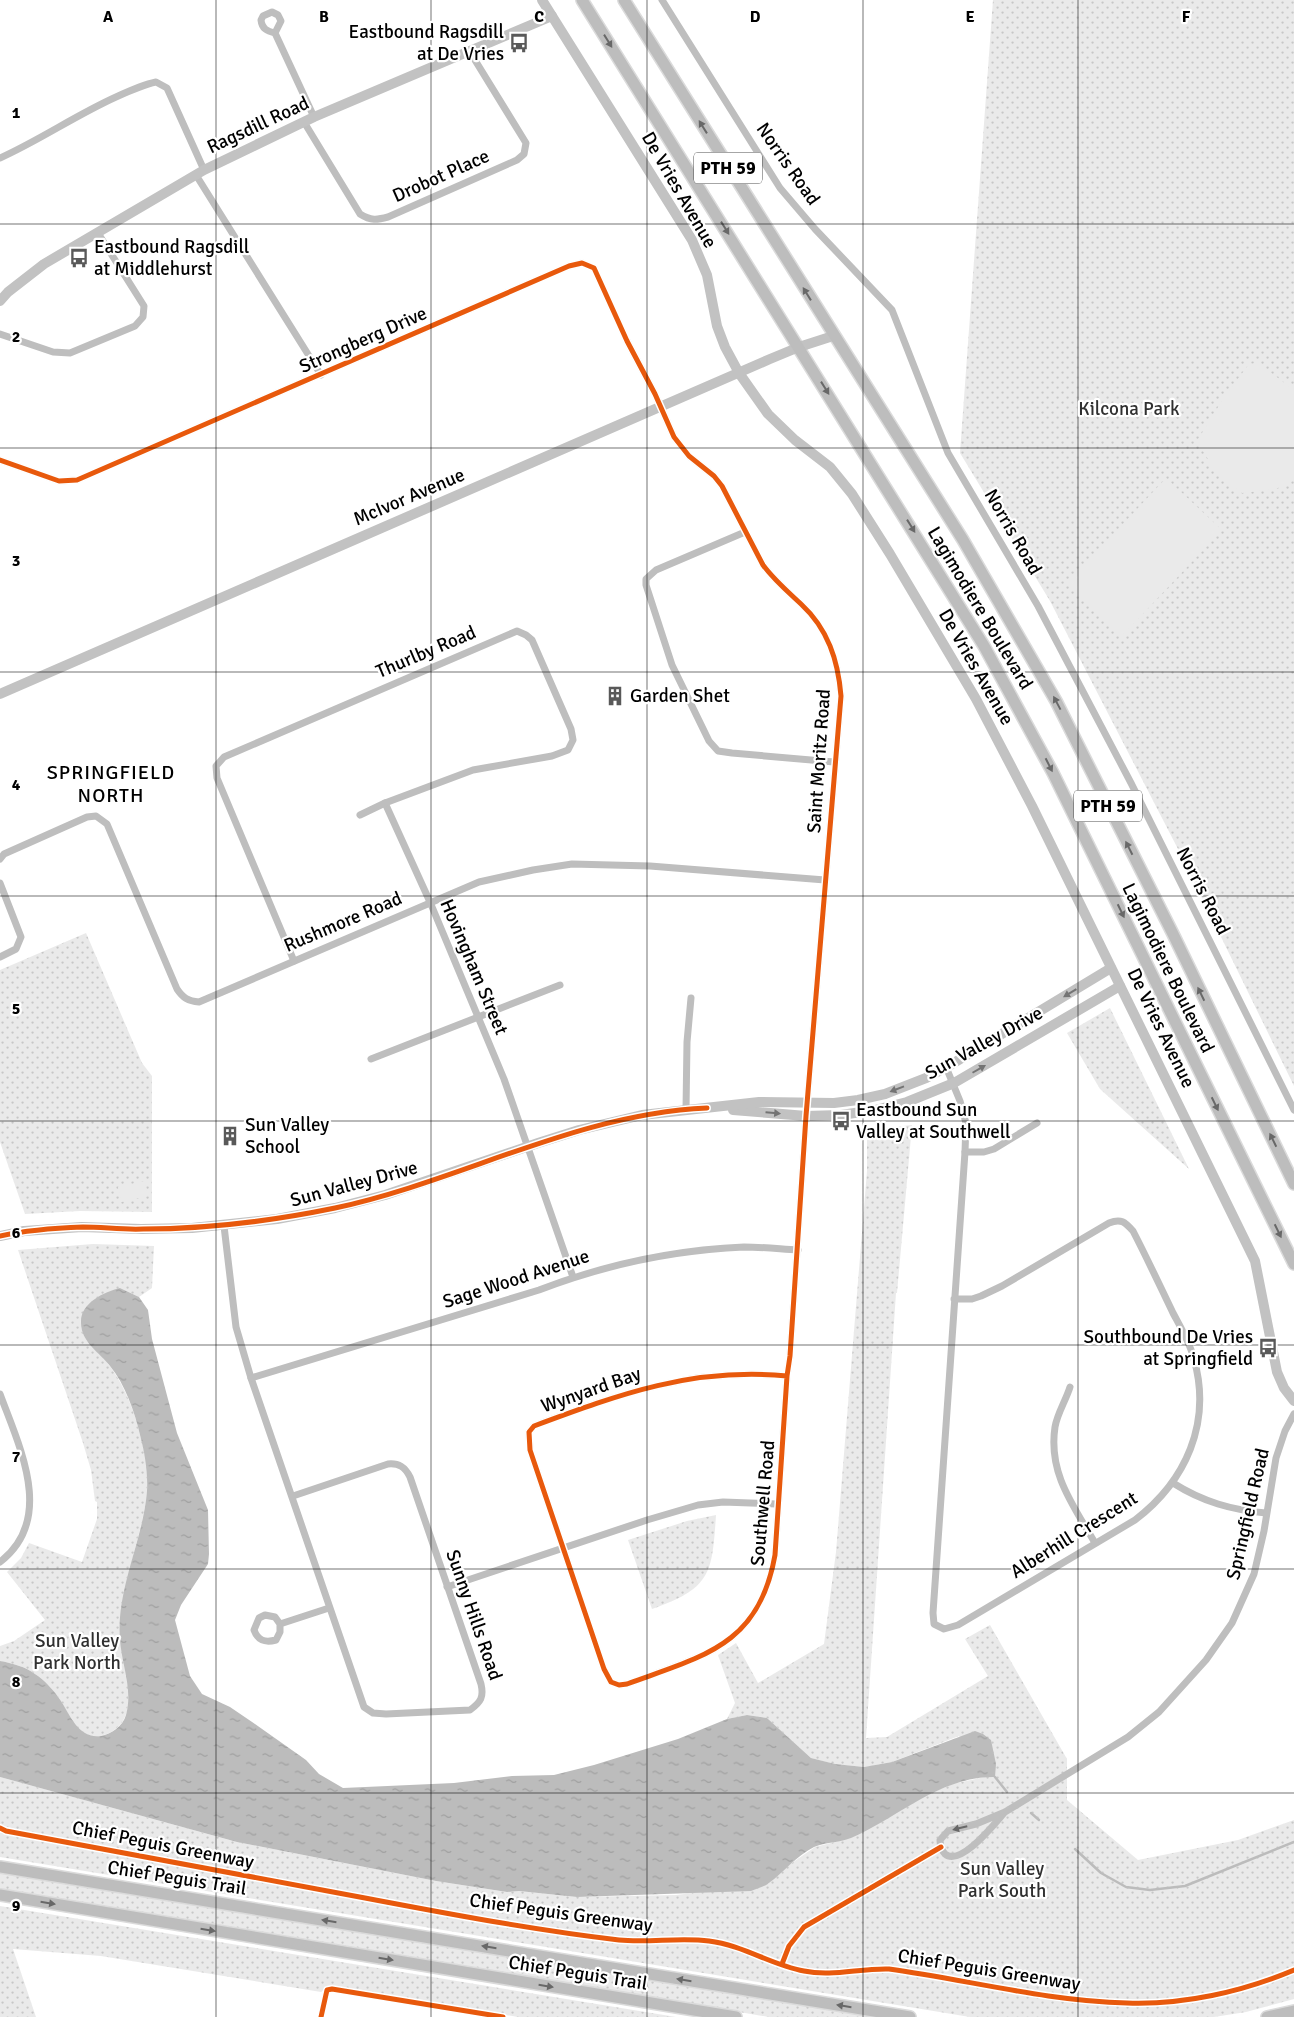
<svg xmlns="http://www.w3.org/2000/svg" width="1294" height="2017" viewBox="0 0 1294 2017" font-family="Signika,sans-serif">
  <style>
    .grass { fill: url(#grass-dots) }
    .pitch { fill: #eaeaea }
    .water { fill: url(#water-ripples) }
    .lines { fill: none; stroke-linecap: round; stroke-linejoin: round }
    .stream { stroke: #bcbcbc; stroke-width: 2.5 }
    .primary-casing { stroke: #dbdbdb; stroke-width: 14 }
    .street { stroke: #bebebe; stroke-width: 7 }
    .secondary { stroke: #c2c2c2; stroke-width: 10 }
    .primary { stroke: #bdbdbd; stroke-width: 11 }
    .cycleway-casing { stroke: #fff; stroke-width: 8 }
    .cycleway { stroke: #e8590c; stroke-width: 5 }
    .oneway { fill: #686868 }
    .oneway2 { fill: #747474 }
    .grid { fill: none; stroke: #000; stroke-width: 1; stroke-opacity: 0.55 }
    .labels { text-anchor: middle; dominant-baseline: central; stroke-width: 4.5; stroke-linejoin: round; paint-order: stroke }
    .shield { fill: #fff; stroke: #4c4c4c; stroke-width: 1 }
    .shield-label { font-size: 18px; font-weight: bold; fill: #000 }
    .poi-label { font-size: 19px; fill: #000; stroke: #fff; text-anchor: start }
    .street-label { font-size: 19px; fill: #000; stroke: #fff }
    .park-label { font-size: 19px; fill: #303030; stroke: #fff }
    .neighbourhood-label { font-size: 20px; letter-spacing: 1px; fill: #000; stroke: #fff }
    .grid-label { font-size: 16px; text-anchor: middle; font-weight: bold; fill: #000; stroke: #fff; stroke-width: 4.5; stroke-linejoin: round; paint-order: stroke }
  </style>
  <defs>
    <pattern id="grass-dots" width="8" height="8" patternUnits="userSpaceOnUse" patternTransform="scale(1.25)"><rect width="8" height="8" fill="#eaeaea"/><path d="M2 2h.1M6 6h.1" fill="none" stroke="#c7c7c7" stroke-width="1.8" stroke-linecap="round"/></pattern>
    <pattern id="water-ripples" width="26" height="14" patternUnits="userSpaceOnUse" patternTransform="scale(1.25)"><rect width="26" height="14" fill="#bcbcbc"/><path d="M2 4q2-2 4 0t4 0M15 11q2-2 4 0t4 0" fill="none" stroke="#a0a0a0"/></pattern>
  </defs>
  <rect width="100%" height="100%" fill="#fff"/>
  <!-- grass -->
  <g class="grass">
    <path d="M993,0H1294V1086L1178,849L1050,601L960,453Z"/>
    <path d="M86,933L142,1063L152,1076V1212L80,1211L25,1214L0,1142V970Z"/>
    <path d="M1110,1008L1189,1169L1100,1089L1067,1033Z"/>
    <path d="M912,1125L897,1293H896L866,1738L887,1737L988,1676L965,1639L990,1625L1067,1759V1800L1138,1860L1238,1840L1294,1820V1967C1242,1989 1188,2000 1132,2001C1099,2001 1066,1995 1034,1990C986,1982 937,1973 888,1966C859,1965 831,1974 801,1968C770,1962 743,1942 710,1938C696,1937 681,1939 667,1939C648,1940 629,1939 610,1936C417,1909 225,1869 33,1834L0,1825V1777L237,1842L436,1881L507,1892L519,1891L577,1897L676,1895L768,1884L786,1867L815,1847L850,1838L927,1795L952,1784L985,1777H994L959,1736L892,1762L864,1767L834,1764L811,1758L767,1718L747,1715L727,1719L735,1703L718,1655L736,1643L758,1683L824,1644L836,1552L867,1171V1130Z"/>
    <path d="M93,1244L154,1246L152,1288L139,1297L120,1288L81,1319C79,1342 101,1352 112,1369C125,1388 135,1412 140,1435C143,1446 146,1457 147,1468C151,1505 134,1544 128,1580C125,1592 121,1605 121,1617C121,1643 136,1697 124,1719C119,1729 105,1738 93,1736C76,1735 69,1714 61,1701C55,1692 45,1680 35,1674C26,1667 12,1663 0,1661V1646L14,1641L45,1620L7,1572L21,1558L29,1543L82,1562L97,1519V1502L95,1501L91,1470L83,1443L18,1250Z"/>
    <path d="M716,1515C712,1574 711,1588 652,1609L628,1540L687,1521Z"/>
    <path d="M0,1830L44,1841C229,1874 412,1912 598,1940C616,1942 636,1944 655,1944C676,1944 697,1941 719,1945C746,1949 770,1966 797,1972C827,1979 856,1969 886,1971C953,1978 1020,1997 1088,2003C1158,2010 1229,2000 1294,1974V1999L1246,2012L1214,2017H970L0,1857Z"/>
    <path d="M0,1872L879,2017H769L745,2013L0,1890Z"/>
    <path d="M0,1906L676,2017H518L333,1986H329L321,1992L101,1956L13,1949L36,2017H0Z"/>
  </g>
  <!-- pitch -->
  <g class="pitch">
    <path d="M1258,363L1294,390V480L1276,489L1242,493L1217,474L1197,441L1223,399L1249,364Z"/>
    <path d="M1166,478L1222,530L1122,636L1067,584Z"/>
    <path d="M145,1181L148,1196L121,1202L118,1187Z"/>
  </g>
  <!-- water -->
  <path class="water" d="M120,1288L139,1297L148,1310L152,1339L177,1433L208,1510L209,1554L208,1564L181,1605L175,1620L190,1676L202,1694L230,1707L255,1724L306,1760L319,1774L343,1788L454,1783L512,1776L554,1775L594,1765L678,1739L727,1719L747,1715L767,1718L811,1758L835,1764L864,1767L892,1762L975,1731L983,1734L991,1740L996,1764L995,1777C940,1776 898,1818 851,1838C839,1843 825,1842 814,1847C796,1856 784,1872 769,1883C764,1887 757,1888 751,1891L577,1897L519,1891L507,1892L436,1881L237,1842L0,1777V1661C12,1663 26,1667 35,1674C45,1680 55,1692 61,1701C71,1717 79,1739 101,1736C111,1734 123,1726 126,1715C133,1689 122,1666 120,1640C116,1589 143,1541 147,1491C148,1472 145,1454 140,1435C135,1413 125,1384 110,1366C100,1353 81,1342 81,1323C80,1303 104,1292 120,1288Z"/>
  <g class="lines">
    <!-- stream -->
    <g class="stream">
      <path d="M995,1777L1007,1792"/>
      <path d="M1031,1813L1039,1820"/>
      <path d="M1075,1849L1101,1873L1126,1887L1150,1890L1185,1886L1294,1842"/>
    </g>
    <defs>
      <g id="primary">
        <path d="M582,0L984,646L1053,773L1294,1264"/>
        <path d="M624,0L963,540L1056,701L1173,934L1294,1184"/>
        <path d="M0,1867L910,2017"/>
        <path d="M0,1895L736,2017"/>
        <path d="M1267,2017L1294,2011"/>
      </g>
    </defs>
    <!-- primary casing -->
    <use href="#primary" class="primary-casing"/>
    <!-- street -->
    <g class="street">
      <path d="M662,0L780,188L815,229L892,310L948,453L1038,606L1131,783L1294,1110"/>
      <path d="M275,33L281,21L278,15L272,12L263,16L261,20C262,29 267,31 275,33L314,117"/>
      <path d="M304,122L360,214C371,221 377,220 388,217L517,160L524,154L526,143L470,52"/>
      <path d="M0,158C40,140 76,115 116,97C129,91 142,85 156,82L167,88L204,170"/>
      <path d="M196,175L321,375"/>
      <path d="M0,334L53,352L70,353L135,326L143,317L144,306L98,233"/>
      <path d="M0,460L59,481L77,480L569,266L582,263L594,268L627,341L655,394L674,437L689,456L714,476L722,486L763,565C774,580 787,591 801,604C828,629 838,660 841,696L806,1116L790,1356L787,1376L775,1555C759,1646 703,1656 627,1684L619,1685L611,1682L604,1669L530,1450L529,1432L534,1426C620,1394 693,1367 787,1376"/>
      <path d="M745,532L656,570L646,579V585L672,665L709,741L718,751L732,753L834,762"/>
      <path d="M385,803L430,902L504,1079L573,1277"/>
      <path d="M0,859L4,854L87,817L96,816L107,824L177,989C183,998 188,1001 199,1002L479,882L533,870L572,864L650,866L825,880"/>
      <path d="M0,883L21,937L16,949L0,957"/>
      <path d="M294,961L217,778L216,766L224,757L517,631L526,635L532,640L571,729L573,740L568,750L552,756L473,770L385,803L360,815"/>
      <path d="M371,1059L560,985"/>
      <path d="M946,1067L960,1101L966,1123L965,1152L933,1613L934,1624L944,1629L958,1625L1135,1520C1186,1481 1212,1423 1194,1359C1190,1343 1181,1328 1173,1313C1160,1286 1147,1258 1133,1231C1125,1222 1121,1218 1109,1223L1002,1286L981,1296L972,1299H954"/>
      <path d="M686,1109L687,1042L691,998"/>
      <path d="M965,1152H984L994,1149L1037,1123"/>
      <path d="M224,1226L236,1327L251,1378L364,1707L373,1713L386,1714L470,1710C481,1702 484,1697 481,1684L410,1477C405,1467 399,1463 388,1464L293,1496"/>
      <path d="M251,1378L539,1290C607,1264 672,1250 744,1247C762,1247 780,1249 798,1250"/>
      <path d="M1070,1387C1066,1400 1057,1414 1055,1427C1048,1473 1073,1505 1095,1543"/>
      <path d="M0,1394C19,1446 56,1519 0,1562"/>
      <path d="M1173,1483C1203,1502 1232,1510 1266,1513"/>
      <path d="M447,1587L647,1520L698,1505L723,1502L777,1504"/>
      <path d="M280,1624L275,1617L265,1615L259,1618L254,1630C258,1641 265,1643 276,1640L280,1632V1624L329,1608"/>
      <path d="M1005,1812C995,1823 961,1867 945,1854C941,1850 940,1845 940,1840L948,1831L976,1824L1005,1812L1128,1737L1159,1712L1206,1660L1232,1623L1254,1574L1264,1531L1276,1458L1285,1431L1294,1414"/>
    </g>
    <!-- secondary -->
    <g class="secondary">
      <path d="M542,0L692,240L707,275L717,326L725,347L739,373L768,414L795,440L830,467L852,494L890,554L976,699L1032,806L1255,1261L1277,1372L1284,1388L1294,1401"/>
      <path d="M0,301L8,292L44,264L204,170L314,117L552,16"/>
      <path d="M0,694L770,359L799,347L833,336"/>
      <path d="M733,1110L806,1116L841,1115L875,1110L907,1102L954,1083L1120,986"/>
      <path d="M0,1236L24,1231L82,1227L141,1229L192,1228L277,1219L335,1208L385,1195L538,1143L579,1130L642,1115L759,1102L834,1103L858,1100L885,1094L926,1078L952,1064L1111,968"/>
    </g>
    <!-- primary -->
    <use href="#primary" class="primary"/>
    <defs>
      <g id="cycleway">
        <path d="M0,460L59,481L77,480L569,266L582,263L594,268L627,341L655,394L674,437L689,456L714,476L722,486L763,565C774,580 787,591 801,604C828,629 838,660 841,696L806,1116L790,1356L787,1376L775,1555C759,1646 703,1656 627,1684L619,1685L611,1682L604,1669L530,1450L529,1432L534,1426C620,1394 693,1367 787,1376"/>
        <path d="M0,1236C27,1230 55,1228 83,1227C103,1227 123,1230 143,1229C208,1229 272,1221 335,1208C461,1181 575,1114 707,1108"/>
        <path d="M0,1828L6,1831C125,1854 245,1876 365,1898C449,1914 534,1930 619,1940C649,1943 680,1937 709,1941C743,1945 771,1965 804,1971C832,1977 860,1968 889,1969C968,1980 1047,2001 1127,2003C1183,2005 1242,1992 1294,1970"/>
        <path d="M782,1964L789,1946L804,1927L941,1847"/>
        <path d="M321,2017L327,1990L332,1989L503,2017"/>
      </g>
    </defs>
    <!-- cycleway casing -->
    <use href="#cycleway" class="cycleway-casing"/>
    <!-- cycleway -->
    <use href="#cycleway" class="cycleway"/>
  </g>
  <!-- one-way arrows -->
  <defs><path id="oneway-solid" d="M-6-.8H1V-3.2L6.5 0L1 3.2V.8H-6Z" transform="scale(1.25)"/></defs>
  <g class="oneway">
    <use href="#oneway-solid" transform="translate(608 41) rotate(58)"/>
    <use href="#oneway-solid" transform="translate(703 127) rotate(-122)"/>
    <use href="#oneway-solid" transform="translate(725 228) rotate(58)"/>
    <use href="#oneway-solid" transform="translate(807 294) rotate(-122)"/>
    <use href="#oneway-solid" transform="translate(825 388) rotate(58)"/>
    <use href="#oneway-solid" transform="translate(911 526) rotate(58)"/>
    <use href="#oneway-solid" transform="translate(1057 703) rotate(-118)"/>
    <use href="#oneway-solid" transform="translate(1049 765) rotate(63)"/>
    <use href="#oneway-solid" transform="translate(1129 848) rotate(-117)"/>
    <use href="#oneway-solid" transform="translate(1121 911) rotate(64)"/>
    <use href="#oneway-solid" transform="translate(1201 994) rotate(-116)"/>
    <use href="#oneway-solid" transform="translate(1215 1104) rotate(64)"/>
    <use href="#oneway-solid" transform="translate(1273 1140) rotate(-116)"/>
    <use href="#oneway-solid" transform="translate(1278 1231) rotate(64)"/>
    <use href="#oneway-solid" transform="translate(960 1828) rotate(166)"/>
    <use href="#oneway-solid" transform="translate(48 1903) rotate(9)"/>
    <use href="#oneway-solid" transform="translate(329 1921) rotate(-171)"/>
    <use href="#oneway-solid" transform="translate(208 1930) rotate(9)"/>
    <use href="#oneway-solid" transform="translate(489 1947) rotate(-171)"/>
    <use href="#oneway-solid" transform="translate(386 1959) rotate(9)"/>
    <use href="#oneway-solid" transform="translate(684 1980) rotate(-171)"/>
    <use href="#oneway-solid" transform="translate(546 1986) rotate(9)"/>
    <use href="#oneway-solid" transform="translate(844 2006) rotate(-171)"/>
  </g>
  <g class="oneway2">
    <use href="#oneway-solid" transform="translate(1070 993) rotate(149)"/>
    <use href="#oneway-solid" transform="translate(979 1069) rotate(-30)"/>
    <use href="#oneway-solid" transform="translate(897 1089) rotate(159)"/>
    <use href="#oneway-solid" transform="translate(773 1113) rotate(5)"/>
  </g>
  <!-- grid -->
  <path class="grid" d="M216,0V2017M431,0V2017M647,0V2017M863,0V2017M1078,0V2017M0,224H1294M0,448H1294M0,672H1294M0,896H1294M0,1121H1294M0,1345H1294M0,1569H1294M0,1793H1294"/>
  <!-- icons -->
  <defs>
    <symbol id="bus-bare" viewBox="-9 -9 18 18"><path d="M-5-6H5V4H4V6H2V4H-2V6H-4V4H-5ZM-3.5-4V0h7V-4ZM-3.5 1.2v1.5H-2V1.2ZM2 1.2v1.5H3.5V1.2Z" fill="#595959" stroke="#fff" stroke-width="2.5" paint-order="stroke"/></symbol>
    <symbol id="building-bare" viewBox="-9 -9 18 18"><path d="M-4-6H4V6H1V3H-1V6H-4ZM-2.5-4.3h1.7v1.8h-1.7ZM.8-4.3h1.7v1.8H.8ZM-2.5-1h1.7V.8h-1.7ZM.8-1h1.7V.8H.8Z" fill="#595959" stroke="#fff" stroke-width="2.5" paint-order="stroke"/></symbol>
  </defs>
  <g fill-rule="evenodd">
    <use href="#bus-bare" x="505" y="29" width="28" height="28"/>
    <use href="#bus-bare" x="65" y="244" width="28" height="28"/>
    <use href="#building-bare" x="601" y="682" width="28" height="28"/>
    <use href="#bus-bare" x="827" y="1107" width="28" height="28"/>
    <use href="#building-bare" x="216" y="1122" width="28" height="28"/>
    <use href="#bus-bare" x="1254" y="1334" width="28" height="28"/>
  </g>
  <g class="labels">
    <!-- shield labels -->
    <g class="shield">
      <rect x="694" y="152.5" width="68" height="31" rx="4"/>
      <rect x="1074" y="790.5" width="68" height="31" rx="4"/>
    </g>
    <g class="shield-label">
      <text x="728" y="168">PTH 59</text>
      <text x="1108" y="806">PTH 59</text>
    </g>
    <!-- poi labels -->
    <g class="poi-label">
      <text x="504" y="32" text-anchor="end">Eastbound Ragsdill<tspan x="504" dy="22">at De Vries</tspan></text>
      <text x="94" y="247">Eastbound Ragsdill<tspan x="94" dy="22">at Middlehurst</tspan></text>
      <text x="630" y="696">Garden Shet</text>
      <text x="856" y="1110">Eastbound Sun<tspan x="856" dy="22">Valley at Southwell</tspan></text>
      <text x="245" y="1125">Sun Valley<tspan x="245" dy="22">School</tspan></text>
      <text x="1253" y="1337" text-anchor="end">Southbound De Vries<tspan x="1253" dy="22">at Springfield</tspan></text>
    </g>
    <!-- street labels -->
    <g class="street-label">
      <text transform="translate(258 125) rotate(-25)">Ragsdill Road</text>
      <text transform="translate(788 164) rotate(55)">Norris Road</text>
      <text transform="translate(441 176) rotate(-24)">Drobot Place</text>
      <text transform="translate(679 190) rotate(60)">De Vries Avenue</text>
      <text transform="translate(363 340) rotate(-24)">Strongberg Drive</text>
      <text transform="translate(409 497) rotate(-23)">McIvor Avenue</text>
      <text transform="translate(1013 532) rotate(60)">Norris Road</text>
      <text transform="translate(980 608) rotate(59)">Lagimodiere Boulevard</text>
      <text transform="translate(426 652) rotate(-23)">Thurlby Road</text>
      <text transform="translate(976 667) rotate(60)">De Vries Avenue</text>
      <text transform="translate(819 761) rotate(-86)">Saint Moritz Road</text>
      <text transform="translate(1203 891) rotate(63)">Norris Road</text>
      <text transform="translate(343 922) rotate(-23)">Rushmore Road</text>
      <text transform="translate(474 967) rotate(67)">Hovingham Street</text>
      <text transform="translate(1168 968) rotate(64)">Lagimodiere Boulevard</text>
      <text transform="translate(1161 1028) rotate(64)">De Vries Avenue</text>
      <text transform="translate(984 1043) rotate(-29)">Sun Valley Drive</text>
      <text transform="translate(354 1184) rotate(-15)">Sun Valley Drive</text>
      <text transform="translate(516 1279) rotate(-18)">Sage Wood Avenue</text>
      <text transform="translate(591 1390) rotate(-19)">Wynyard Bay</text>
      <text transform="translate(763 1503) rotate(-85)">Southwell Road</text>
      <text transform="translate(1248 1514) rotate(-77)">Springfield Road</text>
      <text transform="translate(1074 1535) rotate(-32)">Alberhill Crescent</text>
      <text transform="translate(474 1615) rotate(71)">Sunny Hills Road</text>
      <text transform="translate(163 1845) rotate(11)">Chief Peguis Greenway</text>
      <text transform="translate(177 1878) rotate(9)">Chief Peguis Trail</text>
      <text transform="translate(561 1913) rotate(8)">Chief Peguis Greenway</text>
      <text transform="translate(989 1970) rotate(9)">Chief Peguis Greenway</text>
      <text transform="translate(578 1973) rotate(9)">Chief Peguis Trail</text>
    </g>
    <!-- park labels -->
    <g class="park-label">
      <text x="1129" y="409">Kilcona Park</text>
      <text x="77" y="1641">Sun Valley<tspan x="77" dy="22">Park North</tspan></text>
      <text x="1002" y="1869">Sun Valley<tspan x="1002" dy="22">Park South</tspan></text>
    </g>
    <!-- neighbourhood labels -->
    <g class="neighbourhood-label">
      <text x="111" y="772">SPRINGFIELD<tspan x="111" dy="23">NORTH</tspan></text>
    </g>
  </g>
  <g class="grid-label">
    <text x="108" y="22">A</text>
    <text x="324" y="22">B</text>
    <text x="539" y="22">C</text>
    <text x="755" y="22">D</text>
    <text x="970" y="22">E</text>
    <text x="1186" y="22">F</text>
    <text x="16" y="118">1</text>
    <text x="16" y="342">2</text>
    <text x="16" y="566">3</text>
    <text x="16" y="790">4</text>
    <text x="16" y="1014">5</text>
    <text x="16" y="1238">6</text>
    <text x="16" y="1462">7</text>
    <text x="16" y="1687">8</text>
    <text x="16" y="1911">9</text>
  </g>
</svg>
